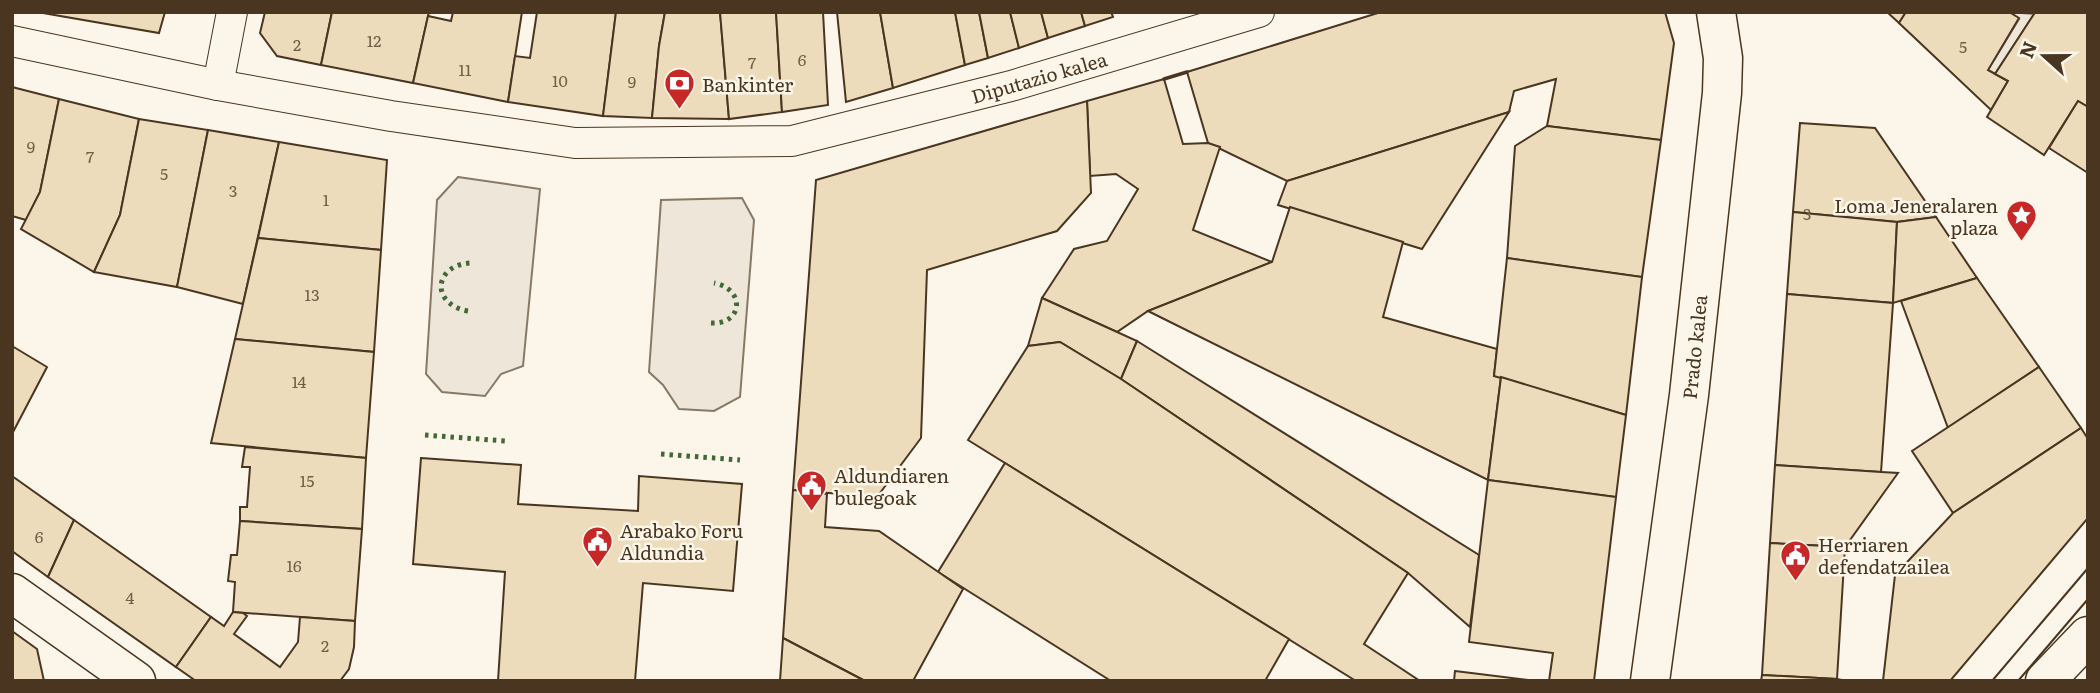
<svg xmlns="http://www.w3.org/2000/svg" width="2100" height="693" viewBox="0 0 2100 693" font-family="Literata,serif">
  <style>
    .green { fill: #ede6d9; stroke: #887966; stroke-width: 2 }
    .building { fill: #ecdcbc; stroke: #4a3520; stroke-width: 2 }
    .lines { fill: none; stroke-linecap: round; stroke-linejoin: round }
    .pedestrian-casing { stroke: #4a3520; stroke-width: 32 }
    .minor-casing { stroke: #4a3520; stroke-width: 41 }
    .pedestrian { stroke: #fbf6e9; stroke-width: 30 }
    .minor { stroke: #fbf6e9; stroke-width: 38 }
    .tram { stroke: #4a3520; stroke-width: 2 }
    .hedge { stroke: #436837; stroke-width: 5; stroke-dasharray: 3.5 5; stroke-linecap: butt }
    .wall { stroke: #4a3520; stroke-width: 3.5 }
    .labels { text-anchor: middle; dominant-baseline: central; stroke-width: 5; stroke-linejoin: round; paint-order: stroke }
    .number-label { font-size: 16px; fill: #725f47 }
    .street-label { font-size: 19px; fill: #4a3520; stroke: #fbf6e9 }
    .poi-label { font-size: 19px; fill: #4a3520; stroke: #fbf6e9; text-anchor: start }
  </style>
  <rect width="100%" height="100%" fill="#fbf6e9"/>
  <!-- green -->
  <g class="green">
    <path d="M2009,12L2034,14L1995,74L1988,70L2019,19Z"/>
    <path d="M458,177L540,189L523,366L501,374L485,396L442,392L426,374L437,200Z"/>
    <path d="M742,198L754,220L740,397L714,411L679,409L663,385L649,372L661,200Z"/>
  </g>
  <!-- building -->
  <g class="building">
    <path d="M37,12H165L159,33Z"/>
    <path d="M265,12H332L321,65L277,56L260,33Z"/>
    <path d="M332,12H429L413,83L321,65Z"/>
    <path d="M453,12H522L508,102L413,83L428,16L451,21Z"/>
    <path d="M537,12H616L603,116L508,102L515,56L530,58Z"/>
    <path d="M616,12H665L659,46L652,118L603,116Z"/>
    <path d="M665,12H720L729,119L652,118L659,46Z"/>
    <path d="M720,12H776L782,112L729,119Z"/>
    <path d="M776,12H823L828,105L782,112Z"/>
    <path d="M837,12H880L893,88L846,102Z"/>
    <path d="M880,12H955L965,65L893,88Z"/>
    <path d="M955,12H979L988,58L965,65Z"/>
    <path d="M979,12H1010L1019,48L988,58Z"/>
    <path d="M1010,12H1041L1048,38L1019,48Z"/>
    <path d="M1041,12H1081L1085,26L1048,38Z"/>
    <path d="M1081,12H1111L1113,17L1085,26Z"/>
    <path d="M1381,12H1665L1674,43L1661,140L1547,126L1556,79L1514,91L1509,112L1287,181L1208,143L1187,72Z"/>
    <path d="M1887,12H1906L1899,23Z"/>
    <path d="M1906,12H2009L2019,18L1988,70L2008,81L1991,110L1899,23Z"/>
    <path d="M2031,12H2088V107L2078,101L2044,155L1987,117L2008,81L1995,74L2034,14Z"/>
    <path d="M1164,79L1183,144L1208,143L1220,147L1193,230L1272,262L1148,311L1117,332L1042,298L1074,249L1107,241L1138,189L1116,174L1090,176L1087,101Z"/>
    <path d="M12,87L59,99L40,192L26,220L12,216Z"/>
    <path d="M59,99L139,119L120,215L94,272L21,229L40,192Z"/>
    <path d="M1087,101L1091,193L1057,231L927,270L921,438L877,497L793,490L816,180Z"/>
    <path d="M2078,101L2088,107V173L2049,148Z"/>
    <path d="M1509,112L1422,249L1278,205L1287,181Z"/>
    <path d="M139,119L208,130L177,287L94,272L120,215Z"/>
    <path d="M1800,123L1875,128L1936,217L1897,222L1793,212Z"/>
    <path d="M1547,126L1661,140L1642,277L1507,258L1515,146Z"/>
    <path d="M208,130L279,142L243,304L177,287Z"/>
    <path d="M279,142L387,160L381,250L258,238Z"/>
    <path d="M1290,207L1403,242L1383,317L1497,349L1494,376L1501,377L1488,480L1148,311L1272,262Z"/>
    <path d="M1793,212L1897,222L1893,303L1787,294Z"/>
    <path d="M1936,217L1977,278L1893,303L1897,222Z"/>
    <path d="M258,238L381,250L374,352L235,339Z"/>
    <path d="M1507,258L1642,277L1626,415L1494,376Z"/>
    <path d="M1977,278L2039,367L1948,428L1901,301Z"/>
    <path d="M1787,294L1893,303L1881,472L1775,465Z"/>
    <path d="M1042,298L1137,341L1121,379L1060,342L1028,346Z"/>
    <path d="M235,339L374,352L366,458L211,443Z"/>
    <path d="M1137,341L1479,555L1470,627L1408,573L1121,379Z"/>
    <path d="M1060,342L1121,379L1408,573L1364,644L1420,681H1356L968,440L1028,346Z"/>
    <path d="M12,346L47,367L12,434Z"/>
    <path d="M2039,367L2081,428L1953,513L1912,451Z"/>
    <path d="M1501,377L1626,415L1616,497L1488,480Z"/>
    <path d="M2081,428L2088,439V518L1950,681H1883L1895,575L1953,513Z"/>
    <path d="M245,447L366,458L362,529L240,521V507H247L250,467H242Z"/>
    <path d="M421,458L521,465L518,504L638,511L639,476L742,484L733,591L643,583L635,681H498L505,572L413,564Z"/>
    <path d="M1005,463L1289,639L1265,681H1111L938,572Z"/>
    <path d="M1775,465L1881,472L1898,473L1845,547L1770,543Z"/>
    <path d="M12,476L74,520L48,577L12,551Z"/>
    <path d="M1488,480L1616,497L1594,681H1549L1553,653L1469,642Z"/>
    <path d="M793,490L827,494L825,527L879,531L963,589L913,681H865L783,638Z"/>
    <path d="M74,520L211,617L176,667L48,577Z"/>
    <path d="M240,521L362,529L355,621L233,612L235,582L228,581L231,555H237Z"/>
    <path d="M1770,543L1845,547L1837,679L1762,675Z"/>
    <path d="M233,612L243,613L247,616L234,634L280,667L298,642L300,617L355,621L354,647L349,669L340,681H196L176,667L211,617L224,626Z"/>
    <path d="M12,631L37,649L44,681H12Z"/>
    <path d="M783,638L865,681H780Z"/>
    <path d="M1455,671L1537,681H1454Z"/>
    <path d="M1762,675L1837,679L1847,681H1761Z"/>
  </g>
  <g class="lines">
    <defs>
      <g id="pedestrian">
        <path d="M12,41L218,85L391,116L575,143L792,141L1011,86L1259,12"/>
        <path d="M218,85L232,12"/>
      </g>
      <g id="minor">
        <path d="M12,593L136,681"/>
        <path d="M1650,681L1689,395L1722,93L1723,58L1716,12"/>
        <path d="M2045,681L2088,636"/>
      </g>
    </defs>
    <!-- pedestrian casing -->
    <use href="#pedestrian" class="pedestrian-casing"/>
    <!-- minor casing -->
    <use href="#minor" class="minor-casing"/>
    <!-- pedestrian -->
    <use href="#pedestrian" class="pedestrian"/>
    <!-- minor -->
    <use href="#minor" class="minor"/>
    <!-- tram -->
    <g class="tram">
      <path d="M1992,681L2088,568"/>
      <path d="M2018,681L2088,599"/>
    </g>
    <!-- hedge -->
    <g class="hedge">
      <path d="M468,311C429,304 434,263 473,263"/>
      <path d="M711,323C743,325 746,289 714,283"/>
      <path d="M425,435L505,441"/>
      <path d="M661,454L740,460"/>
    </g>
    <!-- wall -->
    <path class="wall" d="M1164,79L1187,72"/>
  </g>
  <!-- icons -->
  <defs>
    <symbol id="bank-pin" viewBox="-11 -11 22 30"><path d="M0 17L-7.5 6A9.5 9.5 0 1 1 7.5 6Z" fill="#c62828" stroke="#fbf6e9"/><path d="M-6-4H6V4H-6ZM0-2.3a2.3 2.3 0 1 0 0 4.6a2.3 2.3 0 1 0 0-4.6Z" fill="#fff"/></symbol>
    <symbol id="sight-pin" viewBox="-11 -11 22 30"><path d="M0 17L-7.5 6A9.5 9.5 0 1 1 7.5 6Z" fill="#c62828" stroke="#fbf6e9"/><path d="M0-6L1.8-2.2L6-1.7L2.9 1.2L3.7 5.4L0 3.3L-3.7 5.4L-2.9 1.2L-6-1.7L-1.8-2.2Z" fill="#fff"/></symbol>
    <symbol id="civic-pin" viewBox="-11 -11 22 30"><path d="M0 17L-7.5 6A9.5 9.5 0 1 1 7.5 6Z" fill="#c62828" stroke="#fbf6e9"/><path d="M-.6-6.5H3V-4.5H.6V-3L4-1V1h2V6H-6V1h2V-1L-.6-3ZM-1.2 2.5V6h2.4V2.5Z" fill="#fff"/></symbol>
  </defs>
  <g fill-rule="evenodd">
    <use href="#bank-pin" x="662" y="66" width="35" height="47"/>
    <use href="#sight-pin" x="2004" y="198" width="35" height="47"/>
    <use href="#civic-pin" x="794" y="468" width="35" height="47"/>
    <use href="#civic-pin" x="580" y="524" width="35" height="47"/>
    <use href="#civic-pin" x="1778" y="538" width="35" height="47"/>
  </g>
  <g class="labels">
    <!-- number labels -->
    <g class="number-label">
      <text x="374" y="40">12</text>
      <text x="297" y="44">2</text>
      <text x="1963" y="46">5</text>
      <text x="802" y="59">6</text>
      <text x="752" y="62">7</text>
      <text x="465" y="69">11</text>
      <text x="560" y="80">10</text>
      <text x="632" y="81">9</text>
      <text x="31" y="146">9</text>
      <text x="90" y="156">7</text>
      <text x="164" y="173">5</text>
      <text x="233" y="190">3</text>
      <text x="326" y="199">1</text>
      <text x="1807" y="213">3</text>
      <text x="312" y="294">13</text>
      <text x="299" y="381">14</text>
      <text x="307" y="480">15</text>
      <text x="39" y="536">6</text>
      <text x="294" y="565">16</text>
      <text x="130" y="597">4</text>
      <text x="325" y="645">2</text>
    </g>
    <!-- street labels -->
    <g class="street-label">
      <text transform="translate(1039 77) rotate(-16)">Diputazio kalea</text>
      <text transform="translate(1694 347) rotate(-84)">Prado kalea</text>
    </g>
    <!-- poi labels -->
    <g class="poi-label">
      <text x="702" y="84">Bankinter</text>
      <text x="1998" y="205" text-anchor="end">Loma Jeneralaren<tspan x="1998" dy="22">plaza</tspan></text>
      <text x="834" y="475">Aldundiaren<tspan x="834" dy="22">bulegoak</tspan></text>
      <text x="620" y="530">Arabako Foru<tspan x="620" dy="22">Aldundia</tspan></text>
      <text x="1818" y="544">Herriaren<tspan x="1818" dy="22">defendatzailea</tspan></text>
    </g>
  </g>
  <!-- border -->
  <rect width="2100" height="693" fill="none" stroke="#4a3520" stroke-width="28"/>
  <!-- north arrow -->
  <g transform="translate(2044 56) rotate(291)" stroke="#fbf6e9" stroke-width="5" paint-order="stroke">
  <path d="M0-5L12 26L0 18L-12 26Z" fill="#4a3520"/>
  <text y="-10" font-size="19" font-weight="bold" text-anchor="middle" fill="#4a3520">N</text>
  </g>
</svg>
